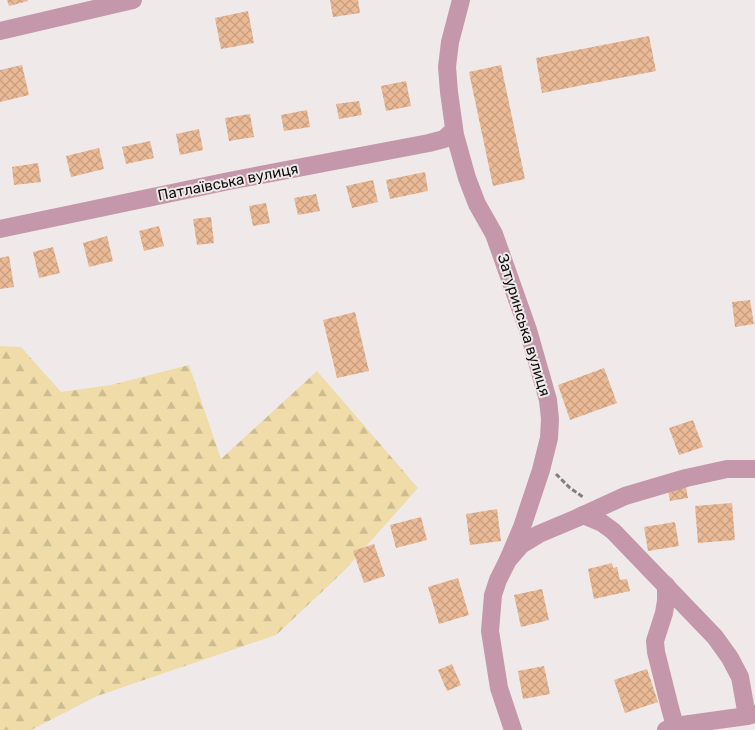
<svg xmlns="http://www.w3.org/2000/svg" width="755" height="730" viewBox="0 0 755 730" font-family="Rubik,sans-serif">
  <style>
    .forest { fill: url(#forest-firs) }
    .building { fill: url(#building-cross-hatch) }
    .lines { fill: none; stroke-linecap: round; stroke-linejoin: round }
    .path { stroke: #837f7f; stroke-width: 3; stroke-dasharray: 5 2.5; stroke-linecap: butt }
    .minor { stroke: #c597aa; stroke-width: 18 }
    .labels { text-anchor: middle; dominant-baseline: central; stroke-width: 4; stroke-linejoin: round; paint-order: stroke }
    .street-label { font-size: 15px; fill: #110f0f; stroke: #efe9e9 }
  </style>
  <defs>
    <pattern id="forest-firs" width="22" height="20" patternUnits="userSpaceOnUse" patternTransform="scale(1.25)"><rect width="22" height="20" fill="#efdca9"/><path d="M5 1l3.5 6h-7zM16 11l3.5 6h-7z" fill="#ccbc90"/></pattern>
    <pattern id="building-cross-hatch" width="8" height="8" patternUnits="userSpaceOnUse" patternTransform="scale(1.25)"><rect width="8" height="8" fill="#eab996"/><path d="M0 0l8 8M0 8l8-8" fill="none" stroke="#c89e80"/></pattern>
  </defs>
  <rect width="100%" height="100%" fill="#efe9e9"/>
  <!-- forest -->
  <path class="forest" d="M0,346L21,347L61,392L111,385L189,365L221,459L317,371L418,488L344,571L276,635L97,696L31,730H0Z"/>
  <!-- building -->
  <g class="building">
    <path d="M7,0H28V1L9,6Z"/>
    <path d="M330,0H358L360,13L333,17Z"/>
    <path d="M248,11L254,43L221,49L215,18Z"/>
    <path d="M649,36L656,71L542,93L536,58Z"/>
    <path d="M22,65L29,95L0,102V70Z"/>
    <path d="M501,65L525,179L493,186L469,72Z"/>
    <path d="M406,81L411,106L386,111L381,86Z"/>
    <path d="M359,101L362,115L339,119L336,104Z"/>
    <path d="M307,110L310,127L284,131L281,115Z"/>
    <path d="M250,114L254,137L229,141L225,118Z"/>
    <path d="M199,129L203,150L180,155L176,134Z"/>
    <path d="M150,141L154,158L126,164L122,147Z"/>
    <path d="M99,148L104,169L71,177L66,156Z"/>
    <path d="M38,163L41,182L14,185L12,167Z"/>
    <path d="M425,172L428,191L390,199L386,180Z"/>
    <path d="M373,180L378,202L352,208L346,186Z"/>
    <path d="M316,194L320,211L298,215L294,198Z"/>
    <path d="M266,203L270,223L253,226L249,206Z"/>
    <path d="M211,217L214,243L197,245L193,219Z"/>
    <path d="M159,226L164,246L144,251L139,231Z"/>
    <path d="M107,236L113,261L89,267L83,243Z"/>
    <path d="M53,247L60,273L39,278L33,252Z"/>
    <path d="M9,256L14,287L0,289V258Z"/>
    <path d="M750,300L754,324L735,327L732,302Z"/>
    <path d="M355,312L369,371L337,378L323,320Z"/>
    <path d="M604,368L617,403L570,420L558,385Z"/>
    <path d="M693,420L703,447L679,455L669,428Z"/>
    <path d="M686,487L688,498L670,501L668,490Z"/>
    <path d="M732,503L735,540L698,543L695,506Z"/>
    <path d="M497,509L501,541L470,545L466,514Z"/>
    <path d="M421,517L427,540L396,548L390,525Z"/>
    <path d="M675,522L679,546L648,551L644,527Z"/>
    <path d="M374,544L385,576L364,583L353,551Z"/>
    <path d="M612,563L613,568L617,567L620,580L627,579L630,591L594,599L588,569Z"/>
    <path d="M458,578L469,615L439,624L428,587Z"/>
    <path d="M542,589L549,620L521,627L514,595Z"/>
    <path d="M452,664L461,685L447,691L438,670Z"/>
    <path d="M544,666L550,694L523,699L518,671Z"/>
    <path d="M647,669L658,702L625,713L614,680Z"/>
  </g>
  <g class="lines">
    <!-- path -->
    <path class="path" d="M556,474L570,488L583,497"/>
    <!-- minor -->
    <g class="minor">
      <path d="M461,0L450,42L447,67L449,92L455,135L467,178L477,204L494,234L528,330L548,400L550,419L549,438L541,470L522,527L508,560"/>
      <path d="M0,31L133,0"/>
      <path d="M0,229L229,181L429,143L444,139L454,130"/>
      <path d="M583,515L602,523L613,531L715,637L730,658L740,677L747,716"/>
      <path d="M666,585V601L664,613L655,641L656,652L670,708L675,726"/>
      <path d="M513,730L499,688L490,631L493,595L498,580L508,560L521,545L539,534L577,518L625,496L686,478L727,469H755"/>
      <path d="M666,730L675,726L747,716L755,714"/>
    </g>
  </g>
  <g class="labels">
    <!-- street labels -->
    <g class="street-label">
      <text transform="translate(228 182) rotate(-11)">Патлаївська вулиця</text>
      <text transform="translate(524 325) rotate(73)">Затуринська вулиця</text>
    </g>
  </g>
</svg>
